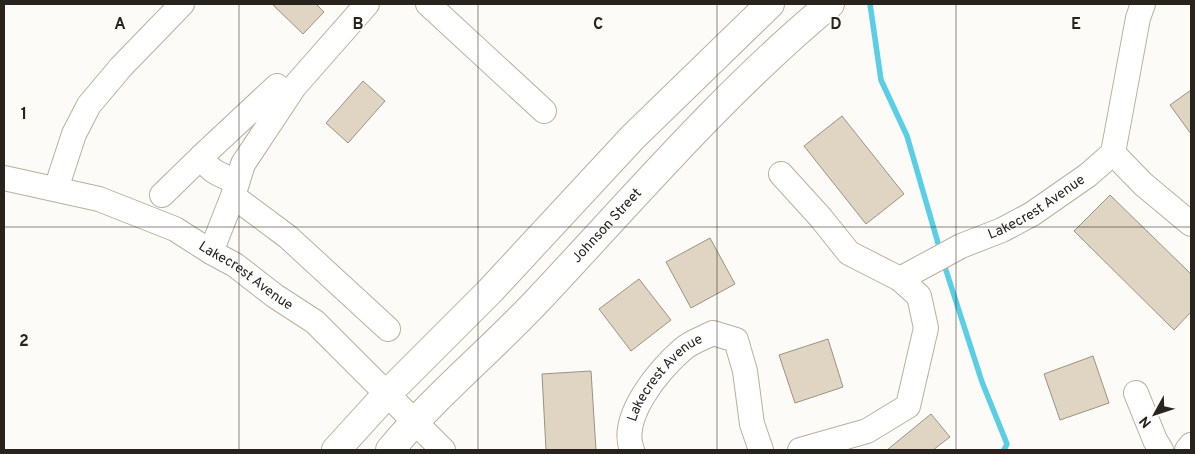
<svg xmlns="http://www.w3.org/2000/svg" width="1195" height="454" viewBox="0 0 1195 454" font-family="Overpass,sans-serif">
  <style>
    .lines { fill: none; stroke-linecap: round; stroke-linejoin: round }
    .stream { stroke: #59cee4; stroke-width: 5.5 }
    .building { fill: #dfd5c2; stroke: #9c9281 }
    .minor-casing { stroke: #b9af9d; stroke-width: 26 }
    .major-casing { stroke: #b9af9d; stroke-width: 30 }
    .minor { stroke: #fff; stroke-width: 24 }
    .major { stroke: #fff; stroke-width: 28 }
    .grid { fill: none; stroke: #28241d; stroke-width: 1; stroke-opacity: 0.55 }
    .labels { text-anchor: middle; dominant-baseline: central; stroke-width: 4; stroke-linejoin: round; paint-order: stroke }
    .street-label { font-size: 14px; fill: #28241d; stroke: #fdfbf7 }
    .grid-label { font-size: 16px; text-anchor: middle; font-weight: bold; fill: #28241d; stroke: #fdfbf7; stroke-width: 4; stroke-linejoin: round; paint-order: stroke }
  </style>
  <rect width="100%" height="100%" fill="#fdfbf7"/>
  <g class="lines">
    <!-- stream -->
    <g class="stream">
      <path d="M870,4L881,80L907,136L940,250"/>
      <path d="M943,261L982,382L1007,444L1004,450"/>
    </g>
  </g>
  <!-- building -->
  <g class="building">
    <path d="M272,4H316L324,12L303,34Z"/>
    <path d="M363,81L385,101L348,143L326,123Z"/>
    <path d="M1191,90V134L1170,105Z"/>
    <path d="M842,116L904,194L866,224L804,146Z"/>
    <path d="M1110,195L1191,274V312L1174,330L1074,231Z"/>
    <path d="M710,238L735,284L691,308L666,262Z"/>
    <path d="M639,279L671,320L631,351L599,309Z"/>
    <path d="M828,339L843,387L795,403L779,355Z"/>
    <path d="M1093,356L1109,403L1060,420L1044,374Z"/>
    <path d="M591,371L596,450H546L542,374Z"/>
    <path d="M931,414L950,437L933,450H887Z"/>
  </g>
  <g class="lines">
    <defs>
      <g id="minor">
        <path d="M428,4L544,111"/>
        <path d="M1143,4L1138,18L1113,153L1143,184L1191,224"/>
        <path id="s1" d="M781,174L821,218L849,253L900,279L961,246L1002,230L1032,214L1088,175L1113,153"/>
        <path id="s2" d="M4,178L99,199L175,229L211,252L235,265L275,296L315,322L443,450"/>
        <path d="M237,182C222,175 209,173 202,156L277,86"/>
        <path d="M56,189L74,134L89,105L121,67L182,4"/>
        <path d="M162,195L202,156"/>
        <path d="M233,196L288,237L388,329"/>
        <path d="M211,252L233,196L243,164L294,87L367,4"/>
        <path d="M1136,393L1155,440L1161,450"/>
        <path id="s3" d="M632,450C619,417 659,370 683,349C691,342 703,338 713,333L736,340L745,371L752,424L761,450"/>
        <path d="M800,450L867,431L908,406L926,328L919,296L900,279"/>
        <path d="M1187,450L1191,445"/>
      </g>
      <g id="major">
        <path d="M336,450L387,394L490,291L633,137L770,4"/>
        <path id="s4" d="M390,450C435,396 490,351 538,300C633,199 723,93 830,4"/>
      </g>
    </defs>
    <!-- minor casing -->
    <use href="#minor" class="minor-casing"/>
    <!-- major casing -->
    <use href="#major" class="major-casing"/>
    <!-- minor -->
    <use href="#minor" class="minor"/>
    <!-- major -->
    <use href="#major" class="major"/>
  </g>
  <!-- grid -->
  <path class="grid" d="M239,4V450M478,4V450M717,4V450M956,4V450M4,227H1191"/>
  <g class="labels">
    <!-- street labels -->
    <g class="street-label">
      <text stroke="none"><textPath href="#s1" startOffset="316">Lakecrest Avenue</textPath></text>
      <text stroke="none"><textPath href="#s4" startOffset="312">Johnson Street</textPath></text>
      <text stroke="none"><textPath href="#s2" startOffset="264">Lakecrest Avenue</textPath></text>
      <text stroke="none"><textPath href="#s3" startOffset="85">Lakecrest Avenue</textPath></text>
    </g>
  </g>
  <g class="grid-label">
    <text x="120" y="29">A</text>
    <text x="358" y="29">B</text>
    <text x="598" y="29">C</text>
    <text x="836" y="29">D</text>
    <text x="1076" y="29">E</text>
    <text x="24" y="119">1</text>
    <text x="24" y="346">2</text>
  </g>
  <!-- border -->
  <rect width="1195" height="454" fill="none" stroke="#28241d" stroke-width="10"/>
  <!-- north arrow -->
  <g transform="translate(1155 414) rotate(230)" stroke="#fdfbf7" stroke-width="4" paint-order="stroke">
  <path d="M0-4L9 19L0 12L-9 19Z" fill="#28241d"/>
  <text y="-8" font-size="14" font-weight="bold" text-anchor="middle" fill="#28241d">N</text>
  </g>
</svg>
